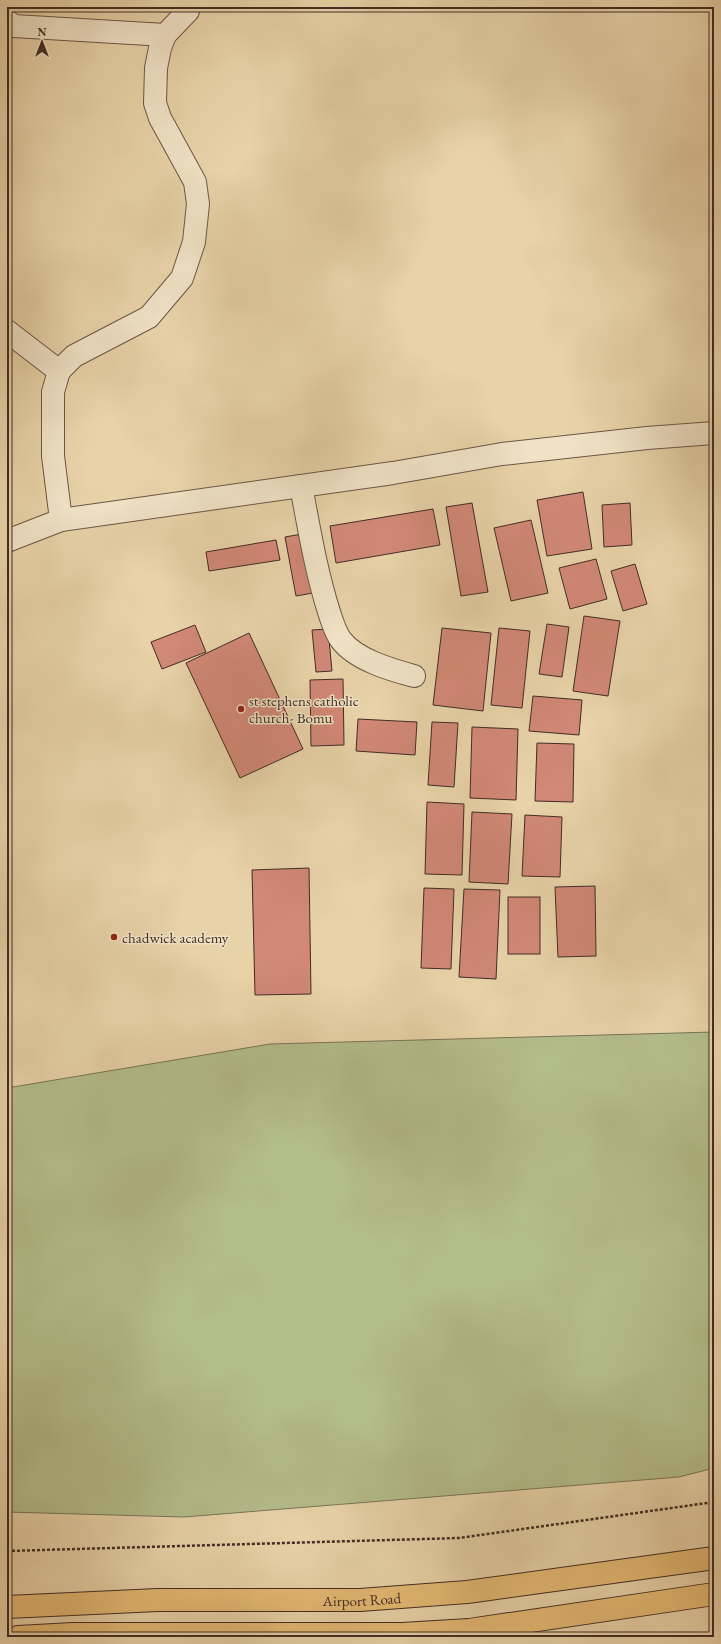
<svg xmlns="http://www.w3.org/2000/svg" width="721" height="1644" viewBox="0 0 721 1644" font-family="'EB Garamond',serif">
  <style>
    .green { fill: #b3bd8a; stroke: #7a7457 }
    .building { fill: #d18877; stroke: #422c24 }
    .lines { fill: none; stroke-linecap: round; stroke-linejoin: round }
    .minor-casing { stroke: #6c5645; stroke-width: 24 }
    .major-casing { stroke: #422c24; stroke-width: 24 }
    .path { stroke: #422c24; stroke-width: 2.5; stroke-dasharray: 3 2; stroke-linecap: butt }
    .minor { stroke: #f0e2c6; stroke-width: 22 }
    .major { stroke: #e4b974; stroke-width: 22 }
    .poi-dot { fill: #8f2418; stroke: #f0e2c6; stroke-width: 1.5 }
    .labels { text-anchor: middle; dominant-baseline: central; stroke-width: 3; stroke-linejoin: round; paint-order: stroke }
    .poi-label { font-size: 15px; fill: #422c24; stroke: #f0e2c6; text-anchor: start }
    .street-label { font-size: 15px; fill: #422c24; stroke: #f0e2c6 }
  </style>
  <rect width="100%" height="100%" fill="#e8d2a8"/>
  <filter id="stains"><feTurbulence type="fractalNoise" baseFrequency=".005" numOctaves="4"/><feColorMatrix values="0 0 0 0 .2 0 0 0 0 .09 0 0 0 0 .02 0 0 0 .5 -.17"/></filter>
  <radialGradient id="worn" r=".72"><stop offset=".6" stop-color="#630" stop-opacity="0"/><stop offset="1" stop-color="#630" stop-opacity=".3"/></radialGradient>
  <!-- green -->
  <path class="green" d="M714,1032V1468L679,1477L184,1517L7,1512V1088L270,1044Z"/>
  <!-- building -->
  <g class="building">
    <path d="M583,492L592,549L547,556L537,500Z"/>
    <path d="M472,503L488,592L461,596L446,507Z"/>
    <path d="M630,503L632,545L604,547L602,505Z"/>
    <path d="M433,509L440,545L336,563L330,526Z"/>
    <path d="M531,520L548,593L511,601L494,528Z"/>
    <path d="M302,534L313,593L296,596L285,537Z"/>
    <path d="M276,540L280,560L209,571L206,552Z"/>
    <path d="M596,559L607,599L570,609L559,568Z"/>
    <path d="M635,564L647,604L623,611L611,571Z"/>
    <path d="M584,616L620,621L608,696L573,691Z"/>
    <path d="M547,624L569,627L562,677L539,674Z"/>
    <path d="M195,625L206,652L162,669L151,642Z"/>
    <path d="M442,628L491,633L483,711L433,705Z"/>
    <path d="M499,628L530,631L522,708L491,705Z"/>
    <path d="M328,629L332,671L316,672L312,630Z"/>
    <path d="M249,633L303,749L240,778L186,663Z"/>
    <path d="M343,679L344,745L311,746L310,680Z"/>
    <path d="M533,696L582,700L579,735L529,731Z"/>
    <path d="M358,719L417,722L415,755L356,751Z"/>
    <path d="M432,722L458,723L454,787L428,785Z"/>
    <path d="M472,727L518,729L516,800L470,798Z"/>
    <path d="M537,743L574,744L573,802L535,801Z"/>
    <path d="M427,802L464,804L462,875L425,874Z"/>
    <path d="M472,812L512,814L508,884L469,882Z"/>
    <path d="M525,815L562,817L560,877L522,876Z"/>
    <path d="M309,868L311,994L255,995L252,870Z"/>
    <path d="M595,886L596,956L558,957L555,887Z"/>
    <path d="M424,888L454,889L451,969L421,968Z"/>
    <path d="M464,889L500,890L496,979L459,977Z"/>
    <rect x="508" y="897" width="32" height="57"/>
  </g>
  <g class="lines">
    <defs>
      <g id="minor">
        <path d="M7,21L14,26L165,35"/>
        <path d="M7,331L59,371"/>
        <path d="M301,486C309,528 316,571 329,612C332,621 335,632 341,640C356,660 392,670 414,676"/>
        <path d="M61,520L53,456V392L59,371L74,356L149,317L182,278L194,242L198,204L195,182L160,118L155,103L156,68L160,48L165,35L188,11V7"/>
        <path d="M7,541L61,520L393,473L502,454L647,438L714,433"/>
      </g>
      <g id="major">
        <path id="s1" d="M7,1607L158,1600H360L467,1592L714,1558"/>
        <path d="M18,1637L73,1634H402L469,1630L714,1594"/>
      </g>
    </defs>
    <!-- minor casing -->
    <use href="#minor" class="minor-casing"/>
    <!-- major casing -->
    <use href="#major" class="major-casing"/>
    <!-- path -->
    <path class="path" d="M7,1551L459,1538L714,1502"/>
    <!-- minor -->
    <use href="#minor" class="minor"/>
    <!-- major -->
    <use href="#major" class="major"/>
  </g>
  <!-- markers -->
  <g class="poi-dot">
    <circle cx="241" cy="709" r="4"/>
    <circle cx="114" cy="937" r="4"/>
  </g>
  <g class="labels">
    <!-- poi labels -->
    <g class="poi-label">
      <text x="249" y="700">st stephens catholic<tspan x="249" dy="17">church- Bomu</tspan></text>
      <text x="122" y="937">chadwick academy</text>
    </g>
    <!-- street labels -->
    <g class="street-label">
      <text stroke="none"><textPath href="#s1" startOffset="355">Airport Road</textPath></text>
    </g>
  </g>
  <!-- margin -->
  <rect width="721" height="1644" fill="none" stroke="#e8d2a8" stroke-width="24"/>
  <rect x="8" y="8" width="705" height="1628" fill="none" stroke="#422c24" stroke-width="2"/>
  <rect x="12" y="12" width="697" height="1620" fill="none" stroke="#422c24"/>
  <!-- north arrow -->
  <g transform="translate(42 42)" stroke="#f0e2c6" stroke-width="3" paint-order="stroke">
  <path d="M0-3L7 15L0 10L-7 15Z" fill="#422c24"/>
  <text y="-6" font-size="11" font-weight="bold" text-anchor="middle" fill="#422c24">N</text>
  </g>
  <rect width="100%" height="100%" filter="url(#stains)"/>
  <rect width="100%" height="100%" fill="url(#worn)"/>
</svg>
